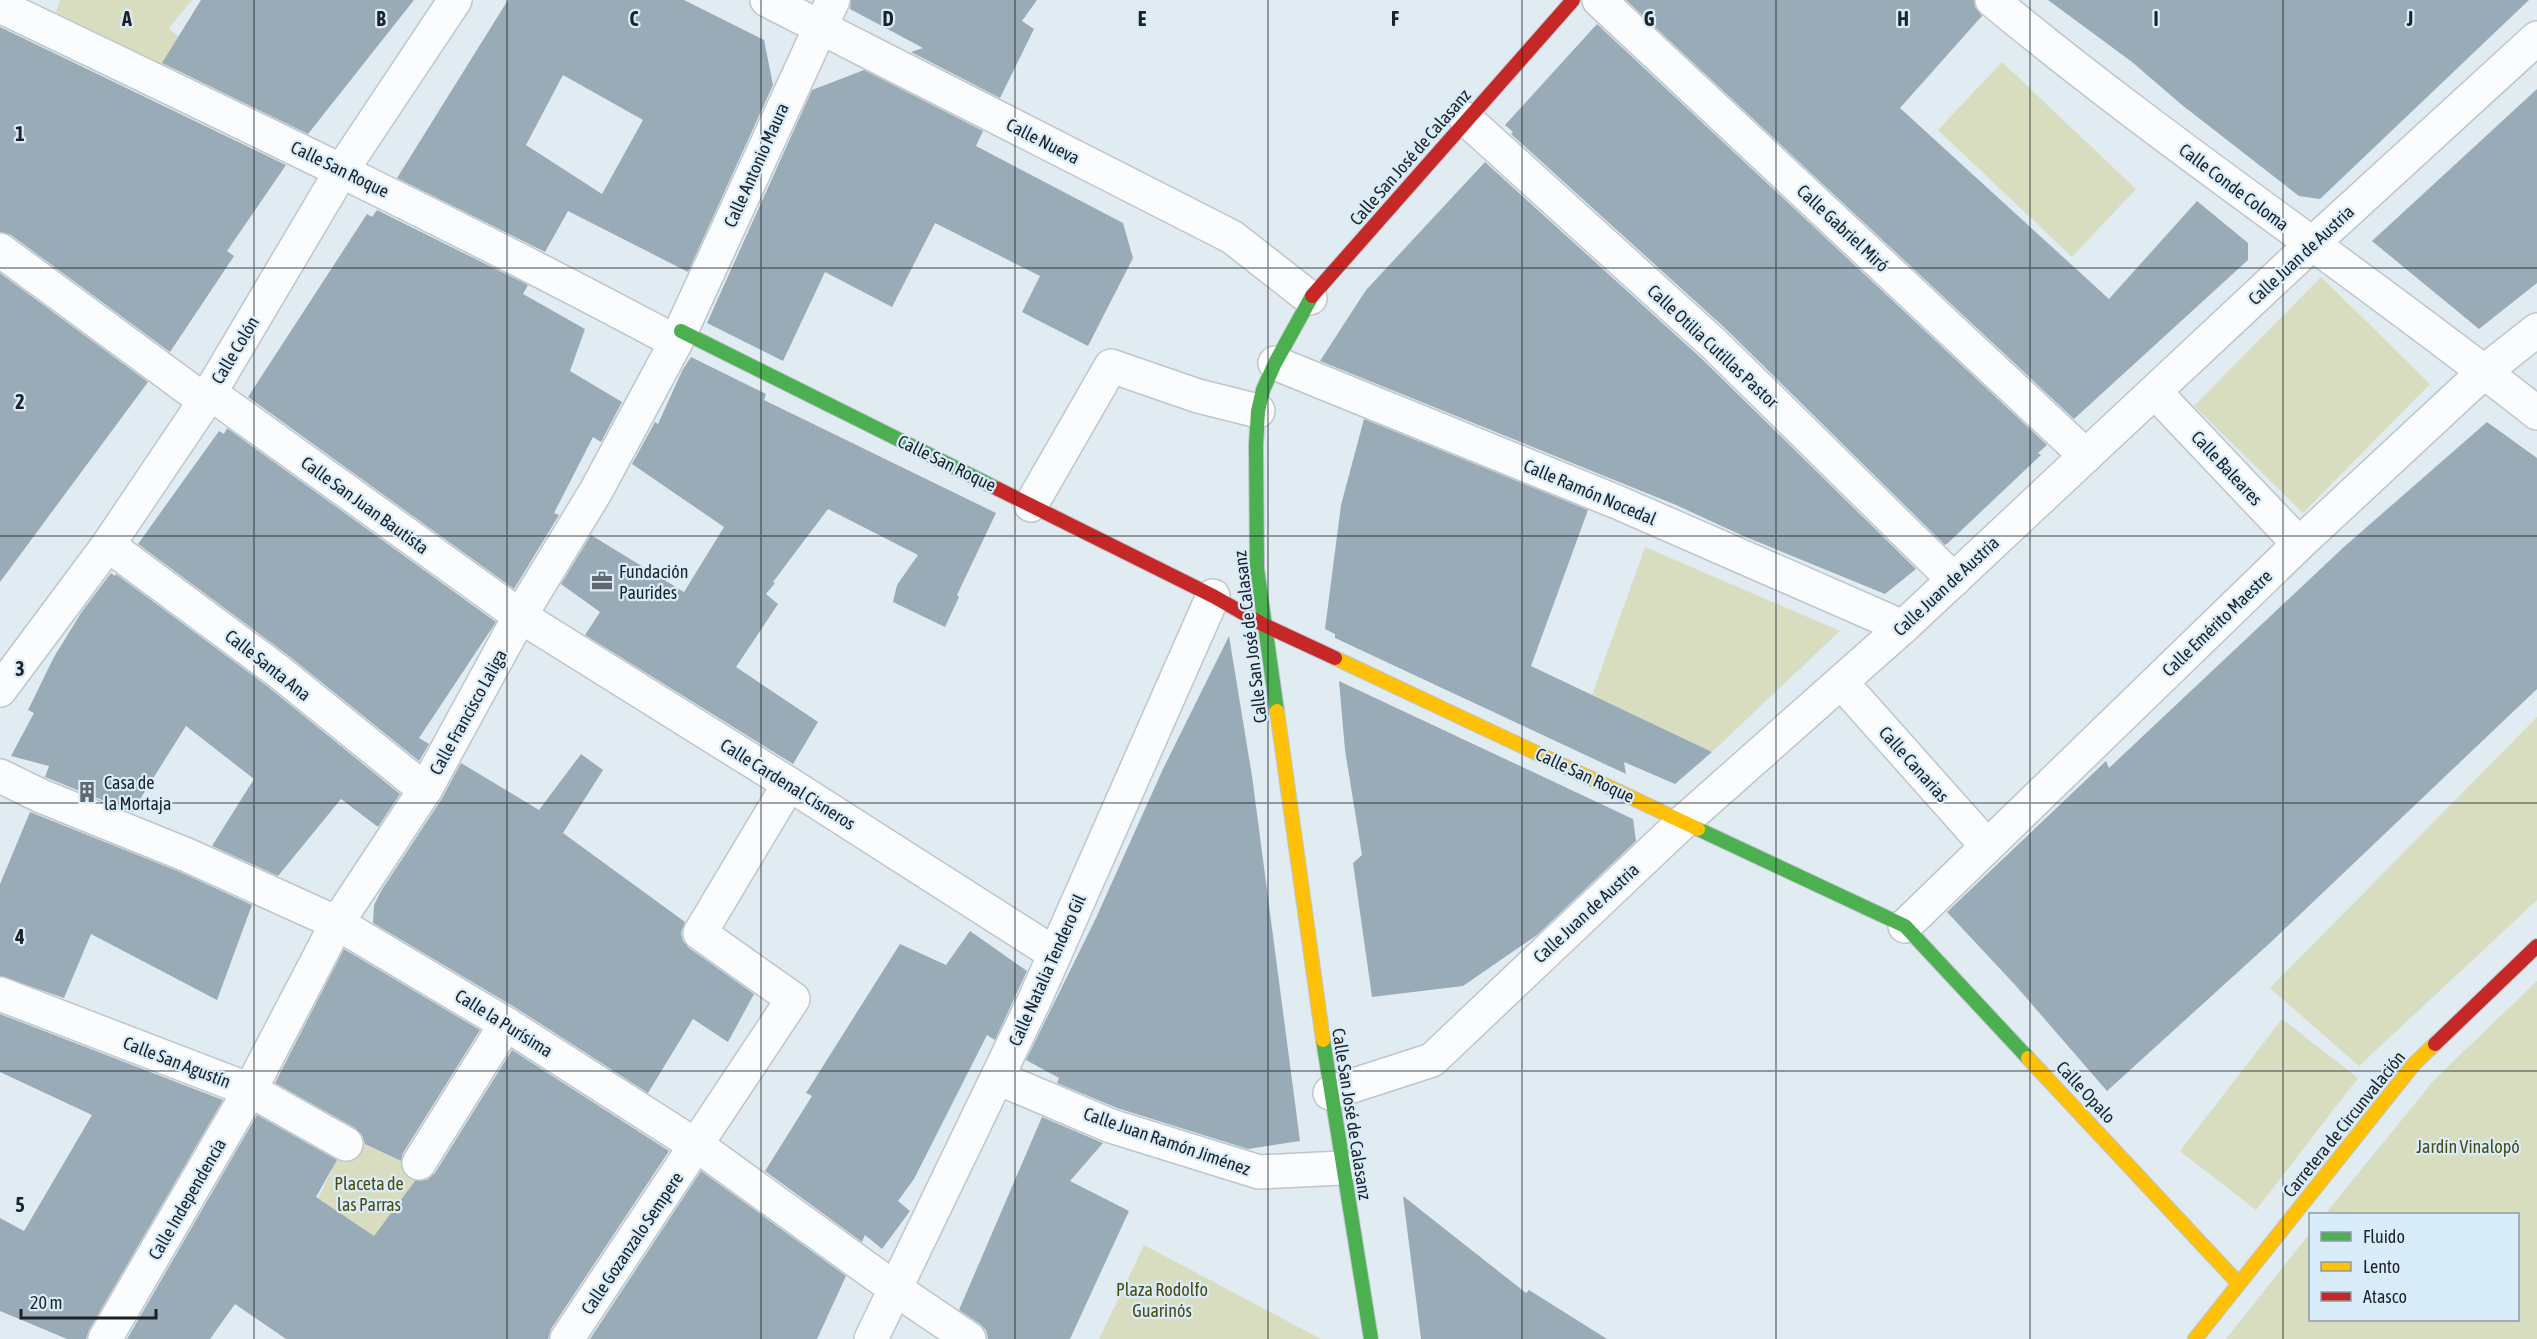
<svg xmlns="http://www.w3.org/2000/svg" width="2537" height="1339" viewBox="0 0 2537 1339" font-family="'Asap Condensed',sans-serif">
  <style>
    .green { fill: #d8ddbf }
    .building { fill: #9aabb8; fill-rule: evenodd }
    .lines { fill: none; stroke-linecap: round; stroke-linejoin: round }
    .street-casing { stroke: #bec6cc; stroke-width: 36 }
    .fast-casing { stroke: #bec6cc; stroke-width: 16 }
    .slow-casing { stroke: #bec6cc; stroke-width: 16 }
    .jam-casing { stroke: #bec6cc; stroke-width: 16 }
    .street { stroke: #fafcfd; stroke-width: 33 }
    .fast { stroke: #4caf50; stroke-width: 14 }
    .slow { stroke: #ffc107; stroke-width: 14 }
    .jam { stroke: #c62828; stroke-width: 14 }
    .grid { fill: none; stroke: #1c2228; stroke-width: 1.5; stroke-opacity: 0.55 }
    .labels { text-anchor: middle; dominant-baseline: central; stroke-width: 4.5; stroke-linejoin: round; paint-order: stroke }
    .street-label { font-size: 18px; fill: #1c2228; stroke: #d9ecfa }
    .poi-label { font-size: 18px; fill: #1c2228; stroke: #d9ecfa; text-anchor: start }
    .park-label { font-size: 18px; fill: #4c4b0d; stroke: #d9ecfa }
    .grid-label { font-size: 20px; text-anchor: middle; font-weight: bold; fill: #1c2228; stroke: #d9ecfa; stroke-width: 4.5; stroke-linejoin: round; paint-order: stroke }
  </style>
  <rect width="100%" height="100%" fill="#e1ebf2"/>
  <!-- green -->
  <g class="green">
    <path d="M60,0H192L169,28L193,50L166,77L54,17Z"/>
    <path d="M2002,62L2136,189L2072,257L1938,130Z"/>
    <path d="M2321,277L2430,384L2303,513L2194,406Z"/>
    <path d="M1645,547L1840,631L1712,752L1592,695Z"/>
    <path d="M2537,717V900L2359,1066L2270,988Z"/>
    <path d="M2537,981V1339H2226L2310,1233V1320H2518V1214H2325L2435,1079Z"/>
    <path d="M2282,1019L2358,1078L2256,1210L2180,1151Z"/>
    <path d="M348,1136L430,1175L384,1253L313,1209Z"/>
    <path d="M1144,1245L1321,1339H1099Z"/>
  </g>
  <!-- building -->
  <g class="building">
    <path d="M201,0H414L308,134L162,63Z"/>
    <path d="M508,0H684L764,40L773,85L688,272L568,211L545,252L397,178ZM563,75L643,120L602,194L526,145Z"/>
    <path d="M851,0H1037L1022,21L1034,29L1000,98L911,52L923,48L850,9Z"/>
    <path d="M1626,0H1974L1975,7L1982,16L1900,108L2109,299L2197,201L2248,243V260L2074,419Z"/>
    <path d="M2048,0H2529L2320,199L2299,196L2182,105L2132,62Z"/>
    <path d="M1597,24L2047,445L2038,453L2041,455L1948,543L1945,545L1727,330L1511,134L1513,132L1505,125Z"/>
    <path d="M0,27L286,165L227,251L234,256L170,352L11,235L0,232Z"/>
    <path d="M864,70L983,131L976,146L1123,223L1133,258L1088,346L1022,312L1040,276L935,223L892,307L825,272L783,361L707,323L812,90Z"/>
    <path d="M2537,89V283L2479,329L2372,241Z"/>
    <path d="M1485,162L1701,358L1916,569L1885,594L1741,535L1676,505L1320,361L1366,290Z"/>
    <path d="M377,210L528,285L523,294L585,329L570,371L622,402L601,442L593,437L554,513L559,515L514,589L248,397L367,214L372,217Z"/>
    <path d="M0,273L148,382L0,582Z"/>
    <path d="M691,357L766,394L764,400L996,513L957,595L959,597L945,627L893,602L897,585L918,555L828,509L773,582L775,583L766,594L778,604L736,667L818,722L793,764L585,635L600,612L561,584L591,535L684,592L724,527L632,464L655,422L658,424L683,369Z"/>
    <path d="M1364,419L1588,510L1531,666L1712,752L1675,784L1624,762L1626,774L1335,638V634L1325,629L1341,505Z"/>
    <path d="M2487,422L2537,458V689L2271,942L2107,1091L2016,986L1947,912L2106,761L2109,768L2345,546Z"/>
    <path d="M227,428L496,622L419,738L429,744L419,761L289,656L138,544L219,431L224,434Z"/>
    <path d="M111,573L115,576L116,574L267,686L400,794L378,827L341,799L278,876L212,846L254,779L186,726L132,812L45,777L49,766L11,756L34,713L28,710L54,657L81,613Z"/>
    <path d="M1229,636L1252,776L1300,1141L1248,1149L1117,1108L1057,1083L1059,1078L1026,1060L1096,918L1163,769Z"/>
    <path d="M1339,681L1633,819L1636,841L1537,935L1463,986L1372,997L1353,863L1362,855L1345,750Z"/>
    <path d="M581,754L603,770L563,833L685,922L681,933L683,941L689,948L754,994L728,1042L693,1019L648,1093L516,1008L373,923L374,905L381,891L441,800L461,763L539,810Z"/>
    <path d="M30,812L180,872L252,905L217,1000L91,934L64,998L0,976V884Z"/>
    <path d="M970,931L1027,971L995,1040L987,1035L914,1179L898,1201L910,1211L882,1249L865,1235L862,1242L765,1171L812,1096L806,1093L900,944L946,965Z"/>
    <path d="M344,949L480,1030L403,1153L401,1161L365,1144L362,1135L355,1128L275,1083Z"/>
    <path d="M0,1014L223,1100L89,1330L86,1339H67L0,1311V1218L24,1231L92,1115L0,1072Z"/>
    <path d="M512,1050L669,1151L551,1329L548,1339H286L235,1304L210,1339H127L257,1115L337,1160L316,1197L374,1236L415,1181L427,1180L435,1173Z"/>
    <path d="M1042,1117L1103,1143L1070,1181L1129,1211L1070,1339H988L986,1330L980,1324L959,1310Z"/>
    <path d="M701,1171L846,1276L817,1339H590Z"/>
    <path d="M1403,1196L1526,1293L1529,1290L1607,1339H1421Z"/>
  </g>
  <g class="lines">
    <defs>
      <g id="street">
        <path d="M767,0L1232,237L1310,298"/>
        <path d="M1599,0L2086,456"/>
        <path d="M1992,0C2168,146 2358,271 2537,413"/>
        <path d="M0,6C227,115 454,223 676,342"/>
        <path d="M1466,119L1714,344L1954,580"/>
        <path d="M0,250L205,401"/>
        <path d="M1275,363L1617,502L1903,627"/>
        <path d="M2155,392L2299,544"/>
        <path d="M210,393L520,616L789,784L1055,954"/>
        <path d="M1031,505L1111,366L1198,396L1258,411"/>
        <path d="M108,545L278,671L425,790"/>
        <path d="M1841,682L1987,846"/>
        <path d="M0,690L108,545L205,401L342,170L455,0"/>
        <path d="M0,776L41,796L187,855L337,923L506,1024L709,1154L894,1288L969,1339"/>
        <path d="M1905,926L2299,544L2485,371L2537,330"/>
        <path d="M0,994L250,1090L346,1144"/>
        <path d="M998,1078L1111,1126L1259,1172L1341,1168"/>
        <path d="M1330,1093L1432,1060L1683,822L1903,627L2312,244L2537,38"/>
        <path d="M419,1163L506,1024"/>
        <path d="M105,1339L250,1090L337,923L425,790L520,616L596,491L676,342L833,0"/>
        <path d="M567,1339L793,999L700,933L789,784"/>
        <path d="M871,1339L1035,999L1213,596"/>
      </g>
      <g id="fast">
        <path d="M681,331L998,489"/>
        <path d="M1277,711L1257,569L1256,445L1258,411L1263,390L1275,363L1312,296"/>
        <path d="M1698,829L1905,926L2028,1058"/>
        <path d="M1323,1040L1371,1339"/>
      </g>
      <g id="slow">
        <path d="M1335,658L1698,829"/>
        <path d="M1277,711L1323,1040"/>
        <path d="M2028,1058L2239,1284"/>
        <path d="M2195,1339L2414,1064L2435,1044"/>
      </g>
      <g id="jam">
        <path d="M1312,296L1573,0"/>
        <path d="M998,489L1213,596L1264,625L1335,658"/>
        <path d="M2435,1044L2537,946"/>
      </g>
    </defs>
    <!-- street casing -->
    <use href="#street" class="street-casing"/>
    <!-- fast casing -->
    <use href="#fast" class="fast-casing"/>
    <!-- slow casing -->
    <use href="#slow" class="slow-casing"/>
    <!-- jam casing -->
    <use href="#jam" class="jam-casing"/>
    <!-- street -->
    <use href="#street" class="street"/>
    <!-- fast -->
    <use href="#fast" class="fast"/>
    <!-- slow -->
    <use href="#slow" class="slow"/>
    <!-- jam -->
    <use href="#jam" class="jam"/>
  </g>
  <!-- grid -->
  <path class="grid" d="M254,0V1339M507,0V1339M761,0V1339M1015,0V1339M1268,0V1339M1522,0V1339M1776,0V1339M2030,0V1339M2283,0V1339M0,268H2537M0,536H2537M0,803H2537M0,1071H2537"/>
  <!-- icons -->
  <defs>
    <symbol id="office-bare" viewBox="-9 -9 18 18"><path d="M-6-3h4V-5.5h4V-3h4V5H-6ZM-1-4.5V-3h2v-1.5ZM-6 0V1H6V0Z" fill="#61686f" stroke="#d9ecfa" stroke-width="2.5" paint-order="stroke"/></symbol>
    <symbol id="building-bare" viewBox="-9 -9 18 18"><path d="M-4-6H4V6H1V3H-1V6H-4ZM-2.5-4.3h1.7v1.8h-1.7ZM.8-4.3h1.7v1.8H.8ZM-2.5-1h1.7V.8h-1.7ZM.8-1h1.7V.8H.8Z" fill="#61686f" stroke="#d9ecfa" stroke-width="2.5" paint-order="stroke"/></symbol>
  </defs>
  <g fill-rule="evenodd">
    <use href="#office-bare" x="587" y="566" width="30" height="30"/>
    <use href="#building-bare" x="72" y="777" width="30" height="30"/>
  </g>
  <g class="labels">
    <!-- street labels -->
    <g class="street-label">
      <text transform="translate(1043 141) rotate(27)">Calle Nueva</text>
      <text transform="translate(1410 157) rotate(-49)">Calle San José de Calasanz</text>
      <text transform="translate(756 165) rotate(-66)">Calle Antonio Maura</text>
      <text transform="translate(340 169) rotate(26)">Calle San Roque</text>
      <text transform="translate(2234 187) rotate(37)">Calle Conde Coloma</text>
      <text transform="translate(1843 228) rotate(43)">Calle Gabriel Miró</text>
      <text transform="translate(2301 255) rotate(-43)">Calle Juan de Austria</text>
      <text transform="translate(1713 346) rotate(43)">Calle Otilia Cutillas Pastor</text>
      <text transform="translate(235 350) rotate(-59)">Calle Colón</text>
      <text transform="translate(947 463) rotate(26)">Calle San Roque</text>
      <text transform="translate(2227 468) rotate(47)">Calle Baleares</text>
      <text transform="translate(1590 492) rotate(23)">Calle Ramón Nocedal</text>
      <text transform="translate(365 505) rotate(36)">Calle San Juan Bautista</text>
      <text transform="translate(1946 586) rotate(-43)">Calle Juan de Austria</text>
      <text transform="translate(2217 623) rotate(-44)">Calle Emérito Maestre</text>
      <text transform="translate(1250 637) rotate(-97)">Calle San José de Calasanz</text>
      <text transform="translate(268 665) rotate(38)">Calle Santa Ana</text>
      <text transform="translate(468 712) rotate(-61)">Calle Francisco Laliga</text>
      <text transform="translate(1914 764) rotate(48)">Calle Canarias</text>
      <text transform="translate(1585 775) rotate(25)">Calle San Roque</text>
      <text transform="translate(788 784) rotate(32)">Calle Cardenal Cisneros</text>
      <text transform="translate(1586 913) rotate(-43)">Calle Juan de Austria</text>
      <text transform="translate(1047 970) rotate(-66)">Calle Natalia Tendero Gil</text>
      <text transform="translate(504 1023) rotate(32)">Calle la Purísima</text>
      <text transform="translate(177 1062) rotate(21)">Calle San Agustín</text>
      <text transform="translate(2086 1092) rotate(47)">Calle Opalo</text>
      <text transform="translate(1352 1114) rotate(81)">Calle San José de Calasanz</text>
      <text transform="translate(2344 1124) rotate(-51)">Carretera de Circunvalación</text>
      <text transform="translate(1167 1141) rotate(19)">Calle Juan Ramón Jiménez</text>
      <text transform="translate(187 1199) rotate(-60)">Calle Independencia</text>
      <text transform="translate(632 1243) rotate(-56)">Calle Gozanzalo Sempere</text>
    </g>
    <!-- poi labels -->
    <g class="poi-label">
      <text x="619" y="571">Fundación<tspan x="619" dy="21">Paurides</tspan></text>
      <text x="104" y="782">Casa de<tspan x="104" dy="21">la Mortaja</tspan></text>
    </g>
    <!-- park labels -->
    <g class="park-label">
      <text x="2468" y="1146">Jardín Vinalopó</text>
      <text x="369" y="1183">Placeta de<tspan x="369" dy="21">las Parras</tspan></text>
      <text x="1162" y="1289">Plaza Rodolfo<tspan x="1162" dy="21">Guarinós</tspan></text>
    </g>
  </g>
  <g class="grid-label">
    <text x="127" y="26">A</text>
    <text x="381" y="26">B</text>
    <text x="634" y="26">C</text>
    <text x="888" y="26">D</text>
    <text x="1142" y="26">E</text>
    <text x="1395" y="26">F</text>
    <text x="1649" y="26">G</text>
    <text x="1903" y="26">H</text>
    <text x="2156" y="26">I</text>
    <text x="2410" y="26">J</text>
    <text x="20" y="141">1</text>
    <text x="20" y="409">2</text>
    <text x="20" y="676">3</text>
    <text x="20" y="944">4</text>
    <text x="20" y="1212">5</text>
  </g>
  <!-- legend -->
  <rect x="2309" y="1213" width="210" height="108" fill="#d9ecfa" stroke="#8d9ba6" stroke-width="1.5"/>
  <rect x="2321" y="1232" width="30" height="9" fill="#4caf50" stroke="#8d9ba6" stroke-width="1.5"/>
  <text x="2363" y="1243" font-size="18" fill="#1c2228">Fluido</text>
  <rect x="2321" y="1262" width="30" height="9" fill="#ffc107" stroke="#8d9ba6" stroke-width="1.5"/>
  <text x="2363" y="1273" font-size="18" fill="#1c2228">Lento</text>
  <rect x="2321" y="1292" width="30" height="9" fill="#c62828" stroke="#8d9ba6" stroke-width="1.5"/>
  <text x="2363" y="1303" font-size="18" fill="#1c2228">Atasco</text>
  <!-- scale -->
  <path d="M21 1309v9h135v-9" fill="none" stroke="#1c2228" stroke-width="3"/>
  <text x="30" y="1309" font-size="18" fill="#1c2228" stroke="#d9ecfa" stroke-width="4.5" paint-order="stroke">20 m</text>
</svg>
